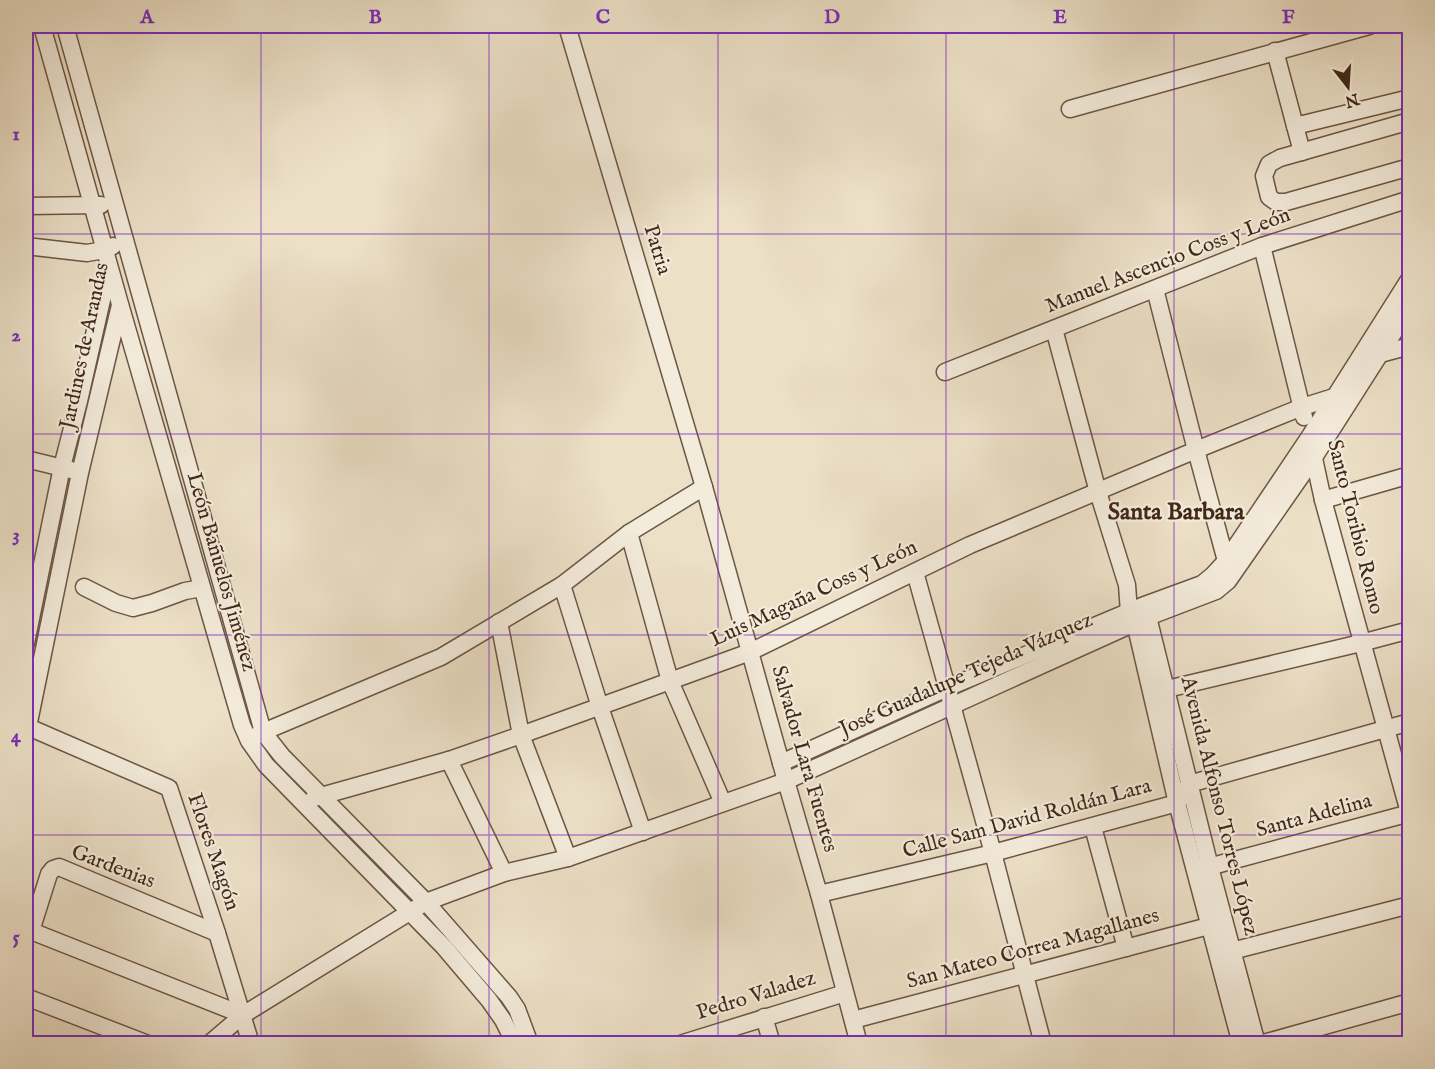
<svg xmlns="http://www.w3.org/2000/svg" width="1435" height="1069" viewBox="0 0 1435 1069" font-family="'IM FELL English',serif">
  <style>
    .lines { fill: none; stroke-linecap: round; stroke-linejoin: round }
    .minor-casing { stroke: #6c5644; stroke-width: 19 }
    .minor { stroke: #f3ebdb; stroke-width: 16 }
    .grid { fill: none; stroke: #7b2cbf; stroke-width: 1.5; stroke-opacity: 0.55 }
    .labels { text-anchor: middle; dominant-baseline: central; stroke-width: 4.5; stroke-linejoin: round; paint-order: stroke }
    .street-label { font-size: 21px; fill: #422819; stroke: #f3ebdb }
    .quarter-label { font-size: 24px; font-weight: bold; fill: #422819; stroke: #f3ebdb }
    .neatline { fill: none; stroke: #7b2cbf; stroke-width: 2 }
    .grid-label { font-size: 20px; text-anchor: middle; font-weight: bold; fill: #7b2cbf }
  </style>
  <rect width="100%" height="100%" fill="#ece0c7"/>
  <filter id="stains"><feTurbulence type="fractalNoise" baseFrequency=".00333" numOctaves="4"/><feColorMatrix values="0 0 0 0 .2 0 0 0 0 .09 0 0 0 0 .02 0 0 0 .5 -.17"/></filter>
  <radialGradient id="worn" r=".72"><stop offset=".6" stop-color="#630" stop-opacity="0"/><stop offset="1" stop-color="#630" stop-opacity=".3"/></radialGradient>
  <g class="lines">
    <defs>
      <g id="minor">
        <path d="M42,26L120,304L242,725L249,741L266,765L444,947L489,1000L503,1020L515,1044"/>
        <path d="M65,26L263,732L282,756L426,902L509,997L517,1009L530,1044"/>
        <path d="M567,26L704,487L786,781L819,894L859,1044"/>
        <path d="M1275,51L1302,152"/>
        <path d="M1070,109L1369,26"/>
        <path d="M1410,121L1280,158L1269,164L1264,176L1269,197L1276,202H1286L1410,167"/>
        <path d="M1295,126L1410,98"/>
        <path d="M26,206L101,205"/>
        <path d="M26,246L87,253L104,250L113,246"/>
        <path d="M1262,246L1304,417"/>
        <path d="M1155,289L1196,450L1226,561"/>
        <path d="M1054,329L1098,492L1127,585L1129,612L1135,623L1177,803L1241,1044"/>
        <path d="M1380,354L1410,346"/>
        <path d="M945,372L1262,246L1410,199"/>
        <path d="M1313,454L1323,500L1410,816"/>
        <path d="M26,459L71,470"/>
        <path d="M1323,500L1410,475"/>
        <path d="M629,533L670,681L723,803"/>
        <path d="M915,572L993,853L1043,1044"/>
        <path d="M562,585L600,707L643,832"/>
        <path d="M84,587L116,603L133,608L152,603L185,591L202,588"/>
        <path d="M1144,609L1148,617L1210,867L1257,1044"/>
        <path d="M499,622L521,735L568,858"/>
        <path d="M26,643L62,467L79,401L109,269"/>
        <path d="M1167,689L1361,643L1410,630"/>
        <path d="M26,726L169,788L217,933L251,1044"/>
        <path d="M26,731L28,727L80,473L120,305"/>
        <path d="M256,736L263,732L441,657L562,585L629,533L704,487"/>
        <path d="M449,760L504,873"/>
        <path d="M781,763L947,688L1142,606L1202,584L1213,575L1226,561L1310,436L1410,278"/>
        <path d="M314,798L449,760L521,735L750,652L970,545L1196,450L1302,407L1334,397"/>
        <path d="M1093,827L1126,948"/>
        <path d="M1201,869L1410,813"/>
        <path d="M819,894L993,853L1177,803L1189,784L1410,722"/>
        <path d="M26,929L243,1015"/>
        <path d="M31,931L49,874L53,869L59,867L217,933"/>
        <path d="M1224,953L1410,905"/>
        <path d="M26,997L148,1044"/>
        <path d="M764,1017L772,1044"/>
        <path d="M853,1020L1220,923"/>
        <path d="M209,1044L243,1015L426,902L504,873L568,858L786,781L1148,617L1216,591L1228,581L1313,459L1410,307"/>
        <path d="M680,1044L845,993"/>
        <path d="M1260,1044L1410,1002"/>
      </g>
    </defs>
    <!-- minor casing -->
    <use href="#minor" class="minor-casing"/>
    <!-- minor -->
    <use href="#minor" class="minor"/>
  </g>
  <!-- grid -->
  <path class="grid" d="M261,26V1044M489,26V1044M718,26V1044M946,26V1044M1174,26V1044M26,234H1410M26,434H1410M26,635H1410M26,835H1410"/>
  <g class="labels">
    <!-- street labels -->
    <g class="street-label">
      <text transform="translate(657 250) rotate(73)">Patria</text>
      <text transform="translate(1168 261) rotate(-21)">Manuel Ascencio Coss y León</text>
      <text transform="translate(85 346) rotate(-78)">Jardines de Arandas</text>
      <text transform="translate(1355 527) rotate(76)">Santo Toribio Romo</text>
      <text transform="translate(221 572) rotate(74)">León Bañuelos Jiménez</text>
      <text transform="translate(814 594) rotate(-25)">Luis Magaña Coss y León</text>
      <text transform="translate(966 675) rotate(-24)">José Guadalupe Tejeda Vázquez</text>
      <text transform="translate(804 759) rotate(74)">Salvador Lara Fuentes</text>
      <text transform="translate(1219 806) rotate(76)">Avenida Alfonso Torres López</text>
      <text transform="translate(1314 816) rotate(-15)">Santa Adelina</text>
      <text transform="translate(1027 819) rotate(-15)">Calle Sam David Roldán Lara</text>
      <text transform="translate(213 852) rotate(71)">Flores Magón</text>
      <text transform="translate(113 867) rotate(21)">Gardenias</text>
      <text transform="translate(1033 949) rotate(-15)">San Mateo Correa Magallanes</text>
      <text transform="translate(756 996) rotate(-17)">Pedro Valadez</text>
    </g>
    <!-- quarter labels -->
    <g class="quarter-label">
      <text x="1176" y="512">Santa Barbara</text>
    </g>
  </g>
  <!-- margin -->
  <rect width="1435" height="1069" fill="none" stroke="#ece0c7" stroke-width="66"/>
  <!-- north arrow -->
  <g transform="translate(1348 87) rotate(163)" stroke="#f3ebdb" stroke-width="4.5" paint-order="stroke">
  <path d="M0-4.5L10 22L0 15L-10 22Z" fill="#422819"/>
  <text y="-9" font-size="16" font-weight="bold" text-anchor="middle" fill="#422819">N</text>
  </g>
  <rect x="33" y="33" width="1369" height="1003" class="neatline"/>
  <g class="grid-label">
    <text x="147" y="23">A</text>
    <text x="375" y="23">B</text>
    <text x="603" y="23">C</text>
    <text x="832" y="23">D</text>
    <text x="1060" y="23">E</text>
    <text x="1288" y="23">F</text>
    <text x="16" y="140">1</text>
    <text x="16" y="341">2</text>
    <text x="16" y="541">3</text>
    <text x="16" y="742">4</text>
    <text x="16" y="943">5</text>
  </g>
  <rect width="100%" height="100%" filter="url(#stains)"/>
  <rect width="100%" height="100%" fill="url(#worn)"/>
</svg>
